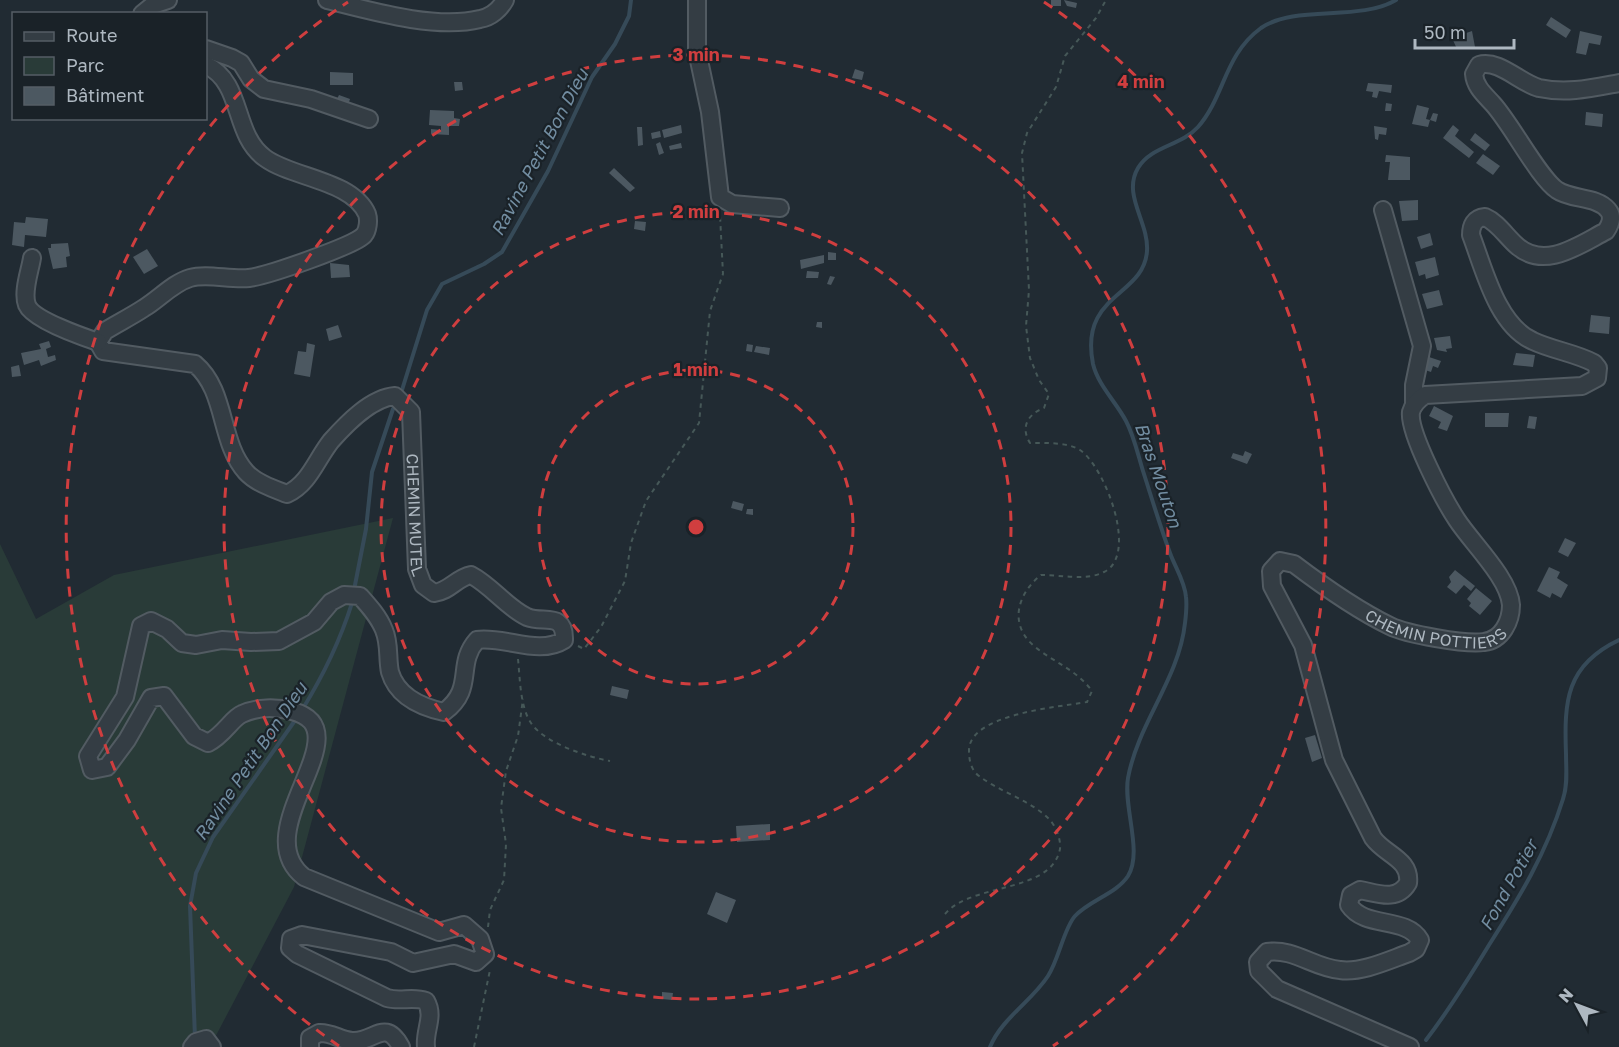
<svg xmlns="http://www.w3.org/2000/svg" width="1619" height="1047" viewBox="0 0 1619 1047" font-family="'Golos Text',sans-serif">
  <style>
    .green { fill: #293b38 }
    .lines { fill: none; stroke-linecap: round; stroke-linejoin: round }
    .stream { stroke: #364a58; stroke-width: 4 }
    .building { fill: #4c5861 }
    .minor-casing { stroke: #525b62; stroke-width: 20 }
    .path { stroke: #465858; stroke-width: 2; stroke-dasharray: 4.5 4.5; stroke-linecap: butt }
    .minor { stroke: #343d44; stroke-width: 16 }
    .ring { fill: none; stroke: #d03e3f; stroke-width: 3; stroke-dasharray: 10 8 }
    .labels { text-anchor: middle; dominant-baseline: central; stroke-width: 4.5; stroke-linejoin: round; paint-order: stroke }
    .street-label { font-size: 16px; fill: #aeb8c1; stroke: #1a2228 }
    .water-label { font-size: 18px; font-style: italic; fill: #728da1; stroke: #1a2228 }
    .centre { fill: #d03e3f; stroke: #1a2228; stroke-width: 3 }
    .ring-label { font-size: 18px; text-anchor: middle; font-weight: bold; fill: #d03e3f; stroke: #1a2228; stroke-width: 4.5; stroke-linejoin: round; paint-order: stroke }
  </style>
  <rect width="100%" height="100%" fill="#212b33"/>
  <!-- green -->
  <path class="green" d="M393,518L294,887L210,1047H0V544L36,619L114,575Z"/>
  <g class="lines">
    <!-- stream -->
    <g class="stream">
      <path d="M402,390L427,310L442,284L484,264L502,252L548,171L592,77L615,44L629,16L631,0"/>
      <path d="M355,585L366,529L372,472L393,409"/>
      <path d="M302,710C323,676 340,641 352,603"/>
      <path d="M195,1038L190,906L196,873L213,837L296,719"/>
      <path d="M1426,1040C1449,1010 1469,978 1489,945C1519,898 1546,854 1563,799C1568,785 1566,769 1566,754C1564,701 1566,665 1619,640"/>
      <path d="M990,1047C1002,1018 1031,1002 1048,976C1059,959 1064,928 1075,916C1090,900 1116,894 1128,876C1143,852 1123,807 1128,778C1138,723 1179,679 1185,623C1186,615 1187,605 1186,597C1185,582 1175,567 1170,553C1160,526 1152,499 1143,471C1138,455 1134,436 1126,421C1116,402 1098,385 1093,364C1079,293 1144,297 1147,251C1149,222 1122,195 1138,168C1151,146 1181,146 1198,127C1225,96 1224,55 1261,28C1296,4 1359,22 1396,0"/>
    </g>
  </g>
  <!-- building -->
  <g class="building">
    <rect x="1051" y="0" width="10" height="6"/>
    <path d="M1064,0L1077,3L1076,8L1067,6Z"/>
    <path d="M1551,17L1571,30L1566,38L1546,25Z"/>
    <path d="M1472,31L1475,47L1457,49L1452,38Z"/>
    <path d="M1580,31L1602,36L1600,45L1589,43L1586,55L1576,53Z"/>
    <path d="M855,69L864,72L862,80L852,78Z"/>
    <path d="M330,72L353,73V85H330Z"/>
    <path d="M454,82H462L463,90L455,91Z"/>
    <path d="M1368,83L1392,85L1391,93L1379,91L1377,98L1372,97L1373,92L1366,91Z"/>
    <path d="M339,95L350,99L347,108L335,103Z"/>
    <path d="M1386,103L1392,104L1391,111H1385Z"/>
    <path d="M1417,105L1429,108L1426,119L1430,120L1428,127L1412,124Z"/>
    <path d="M430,110L454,111V118L460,119L459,126H449V135L431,134V129L441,130V126L429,125Z"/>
    <path d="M1586,112L1603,114L1602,127L1585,125Z"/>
    <path d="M1433,113L1438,114L1436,122L1430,120Z"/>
    <path d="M681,125L682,133L664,138L662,130Z"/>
    <path d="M1453,125L1459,130L1455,136L1474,152L1469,158L1443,138Z"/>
    <path d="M1374,126L1387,128L1386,135L1379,134L1378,140L1375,139Z"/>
    <path d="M637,127H642L643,145L638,146Z"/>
    <path d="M660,131L661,137L652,139L651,133Z"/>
    <path d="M1475,133L1490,145L1485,151L1470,140Z"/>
    <path d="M660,142L664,153L659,155L656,144Z"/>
    <path d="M681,143L682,148L670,150L669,146Z"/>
    <path d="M1483,154L1500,166L1493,175L1476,163Z"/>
    <path d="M1386,155L1410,157V180H1388L1390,162H1385Z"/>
    <path d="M614,168L635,188L630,192L609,173Z"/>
    <path d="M1418,200V220L1402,221L1399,201Z"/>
    <path d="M26,217L48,219L46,237L25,235L24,247L12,245L14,222L25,223Z"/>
    <path d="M635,221L646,222L645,231L634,229Z"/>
    <path d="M1430,233L1433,245L1421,249L1417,237Z"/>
    <path d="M68,243L70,256L66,257L67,267L53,269L48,248H51V244Z"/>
    <path d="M147,249L158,266L144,274L133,257Z"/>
    <path d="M828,252L836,253V260H828Z"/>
    <path d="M824,255V263L801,269L800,260Z"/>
    <path d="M1435,257L1439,275L1426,279L1425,274L1419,276L1415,262Z"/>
    <path d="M330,263L349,265L350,277L331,278Z"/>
    <path d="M807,271L819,272L818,278H806Z"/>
    <path d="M830,276L835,277L831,285L827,284Z"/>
    <path d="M1439,290L1443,305L1427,309L1422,294Z"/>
    <path d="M1591,315L1610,317L1609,334L1589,332Z"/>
    <path d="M817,322H822V328L816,327Z"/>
    <path d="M338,325L342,337L329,341L326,329Z"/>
    <path d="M1450,336L1452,348L1446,349L1447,352L1437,350L1434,338Z"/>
    <path d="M49,341L51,347L46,349L48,357L55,355L56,360L41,366L39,360L24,365L21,353L41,349L39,344Z"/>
    <path d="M307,343L315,345L310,377L294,374L298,351L306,352Z"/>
    <path d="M747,344L753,345L752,352L746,351Z"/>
    <path d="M756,346L770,348L769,355L754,352Z"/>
    <path d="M1516,353L1535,355L1533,367L1513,365Z"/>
    <path d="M1429,357L1441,361L1438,368L1433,366L1431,372L1425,370Z"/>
    <path d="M19,365L21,376L12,377L11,367Z"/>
    <path d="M1434,406L1453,416L1447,431L1438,428L1441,422L1429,416Z"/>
    <path d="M1485,413H1509L1508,427H1485Z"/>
    <path d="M1529,416L1537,417L1535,429L1527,428Z"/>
    <path d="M1245,451L1252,454L1247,464L1231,458L1233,453L1243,456Z"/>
    <path d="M733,501L744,504L742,511L731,508Z"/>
    <path d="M747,509H753V515L746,514Z"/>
    <path d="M1565,538L1576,543L1568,557L1558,552Z"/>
    <path d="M1549,567L1560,572L1557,578L1568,585L1561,598L1552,593L1550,598L1537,591Z"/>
    <path d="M1455,570L1475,586L1471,591L1464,585L1456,594L1447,587L1451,582L1449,577Z"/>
    <path d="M1476,588L1492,601L1480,615L1469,606L1471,603L1467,599Z"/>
    <path d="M612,686L629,690L627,699L610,695Z"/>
    <path d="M1315,735L1322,758L1312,762L1305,738Z"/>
    <path d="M770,824V840L737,842L736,826Z"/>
    <path d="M716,892L736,900L727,923L707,914Z"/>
    <path d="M662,992L673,993L672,1000L662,999Z"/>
  </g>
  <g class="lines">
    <defs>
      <g id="minor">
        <path d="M327,0C371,11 436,30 480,19C491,17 500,9 505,0"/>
        <path d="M697,0V51L710,112L720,197L732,204L780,208"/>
        <path d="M142,14L153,5L168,0"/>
        <path d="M206,49L232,58L241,63L251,79L264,89L311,99L369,119"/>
        <path id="s1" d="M206,65C244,83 232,134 265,158C292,178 352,180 367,214C369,220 368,230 364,235C354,246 266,276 249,278C230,280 207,273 190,278C173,283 159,299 144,308C132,316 118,323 105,331L98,342L103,351L195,364C227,391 219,442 246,472C256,483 274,489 287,494C309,484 316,460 331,441C347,423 371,398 395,396L411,412L417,569L423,585L434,593C450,591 456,578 471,575C492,586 506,607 527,617C543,624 565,611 564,640C539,656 505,636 477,640C455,665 476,688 444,712C421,707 397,696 390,672C387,658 390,644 384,630C379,617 369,606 360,596L344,595L331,602L314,622L279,641L251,642L222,640L196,645L182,643L167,629L151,621L141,626L125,697L88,756L92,770L107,767L127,740L151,698L164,696L194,736L208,743C224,735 232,718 242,714C257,707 276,707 292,711C366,730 244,830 304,877L439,932L464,925L480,939L485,954L476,962L454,954L413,963L391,952L302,935L291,939L290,948L297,954L387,998C400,1002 413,996 426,1001C435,1017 424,1030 426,1047"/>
        <path d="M1383,210L1422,346L1414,385V405"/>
        <path d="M32,258C30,271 22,292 27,305C33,320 83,337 98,342"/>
        <path d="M192,1047L196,1042L206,1039L212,1047"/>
        <path d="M310,1047V1038L319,1033C331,1032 340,1040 352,1041C374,1043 385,1017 401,1047"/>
        <path id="s2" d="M1410,1047L1277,989L1259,971L1258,962L1267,952C1294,948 1314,968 1340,970C1362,973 1389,960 1409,953L1416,949L1420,940C1406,916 1365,929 1349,905L1351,895L1360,890C1377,893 1397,902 1408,883C1411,859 1385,855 1373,838L1334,760L1303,645L1272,586L1271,571L1280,561L1294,564C1323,586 1357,610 1390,626C1406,634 1466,645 1484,642C1502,640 1511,621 1511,605C1509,578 1472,543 1457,520C1445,502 1408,432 1411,412C1413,404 1419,399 1425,395L1582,386L1597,378L1598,368L1594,363C1575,353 1552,350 1533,341C1497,325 1484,269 1471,235C1471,226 1474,218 1485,217C1497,222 1506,236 1516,245C1544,271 1579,245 1606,231C1610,225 1614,217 1608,210C1597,196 1571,200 1557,190C1539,178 1512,125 1493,104C1485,95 1475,87 1474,74L1479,65C1499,59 1520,83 1539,88C1567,94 1592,88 1619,83"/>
      </g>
    </defs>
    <!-- minor casing -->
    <use href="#minor" class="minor-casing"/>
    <!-- path -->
    <g class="path">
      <path d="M578,646L584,649L601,627L625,581L631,543L646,501L699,423L710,311L723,274L720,215"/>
      <path d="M518,659C520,678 520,707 531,723C544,743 588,757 610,761"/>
      <path d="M945,914C972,882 1051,894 1060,849C1061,839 1056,826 1049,819C1030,800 1000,792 979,776C971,770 969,760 969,751C968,714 1059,707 1087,702L1092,691C1077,670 1053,662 1034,646C1008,624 1018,593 1041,575C1060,575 1087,581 1104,572C1139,555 1105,467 1080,450C1067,442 1046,443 1030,443C1020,427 1028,414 1044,408L1049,394L1039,380L1030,358L1026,326L1029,290L1022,153L1027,133L1056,87L1065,56L1096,18L1106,0"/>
      <path d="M488,927L490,910L504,880L506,844L501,808L506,771L518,736L523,699"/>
      <path d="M474,1047L490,970"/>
    </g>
    <!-- minor -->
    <use href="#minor" class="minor"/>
  </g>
  <!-- distance rings -->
  <g class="ring">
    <circle cx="696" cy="527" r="157"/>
    <circle cx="696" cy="527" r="315"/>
    <circle cx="696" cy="527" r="472"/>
    <path d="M339 1046A630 630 0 0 1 348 2M1044 2A630 630 0 0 1 1053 1046"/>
  </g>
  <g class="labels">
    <!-- street labels -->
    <g class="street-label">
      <text stroke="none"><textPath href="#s1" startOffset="1096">CHEMIN MUTEL</textPath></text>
      <text stroke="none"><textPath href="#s2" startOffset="1050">CHEMIN POTTIERS</textPath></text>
    </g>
    <!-- water labels -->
    <g class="water-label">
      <text transform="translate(539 152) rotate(-62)">Ravine Petit Bon Dieu</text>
      <text transform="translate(1159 475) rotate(71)">Bras Mouton</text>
      <text transform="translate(250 761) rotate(-56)">Ravine Petit Bon Dieu</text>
      <text transform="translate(1508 885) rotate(-61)">Fond Potier</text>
    </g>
  </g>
  <circle cx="696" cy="527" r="9" class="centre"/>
  <g class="ring-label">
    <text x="696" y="61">3 min</text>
    <text x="1141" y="88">4 min</text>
    <text x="696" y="218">2 min</text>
    <text x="696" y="376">1 min</text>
  </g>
  <!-- legend -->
  <rect x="12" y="12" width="195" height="108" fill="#1a2228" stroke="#555e65" stroke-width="1.5"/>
  <rect x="24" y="32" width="30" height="9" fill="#343d44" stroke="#555e65" stroke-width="1.5"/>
  <text x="66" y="42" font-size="18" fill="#aeb8c1">Route</text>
  <rect x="24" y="57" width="30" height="18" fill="#293b38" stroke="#555e65" stroke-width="1.5"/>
  <text x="66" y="72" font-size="18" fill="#aeb8c1">Parc</text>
  <rect x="24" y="87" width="30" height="18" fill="#4c5861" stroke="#555e65" stroke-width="1.5"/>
  <text x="66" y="102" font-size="18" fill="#aeb8c1">Bâtiment</text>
  <!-- north arrow -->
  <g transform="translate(1577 1005) rotate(311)" stroke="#1a2228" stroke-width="4.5" paint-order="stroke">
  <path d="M0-4.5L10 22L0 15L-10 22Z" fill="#aeb8c1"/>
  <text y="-9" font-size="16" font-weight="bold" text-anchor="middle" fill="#aeb8c1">N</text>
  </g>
  <!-- scale -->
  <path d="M1415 39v9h99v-9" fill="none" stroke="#aeb8c1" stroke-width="3"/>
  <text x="1424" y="39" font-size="18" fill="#aeb8c1" stroke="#1a2228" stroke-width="4.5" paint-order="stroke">50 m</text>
</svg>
